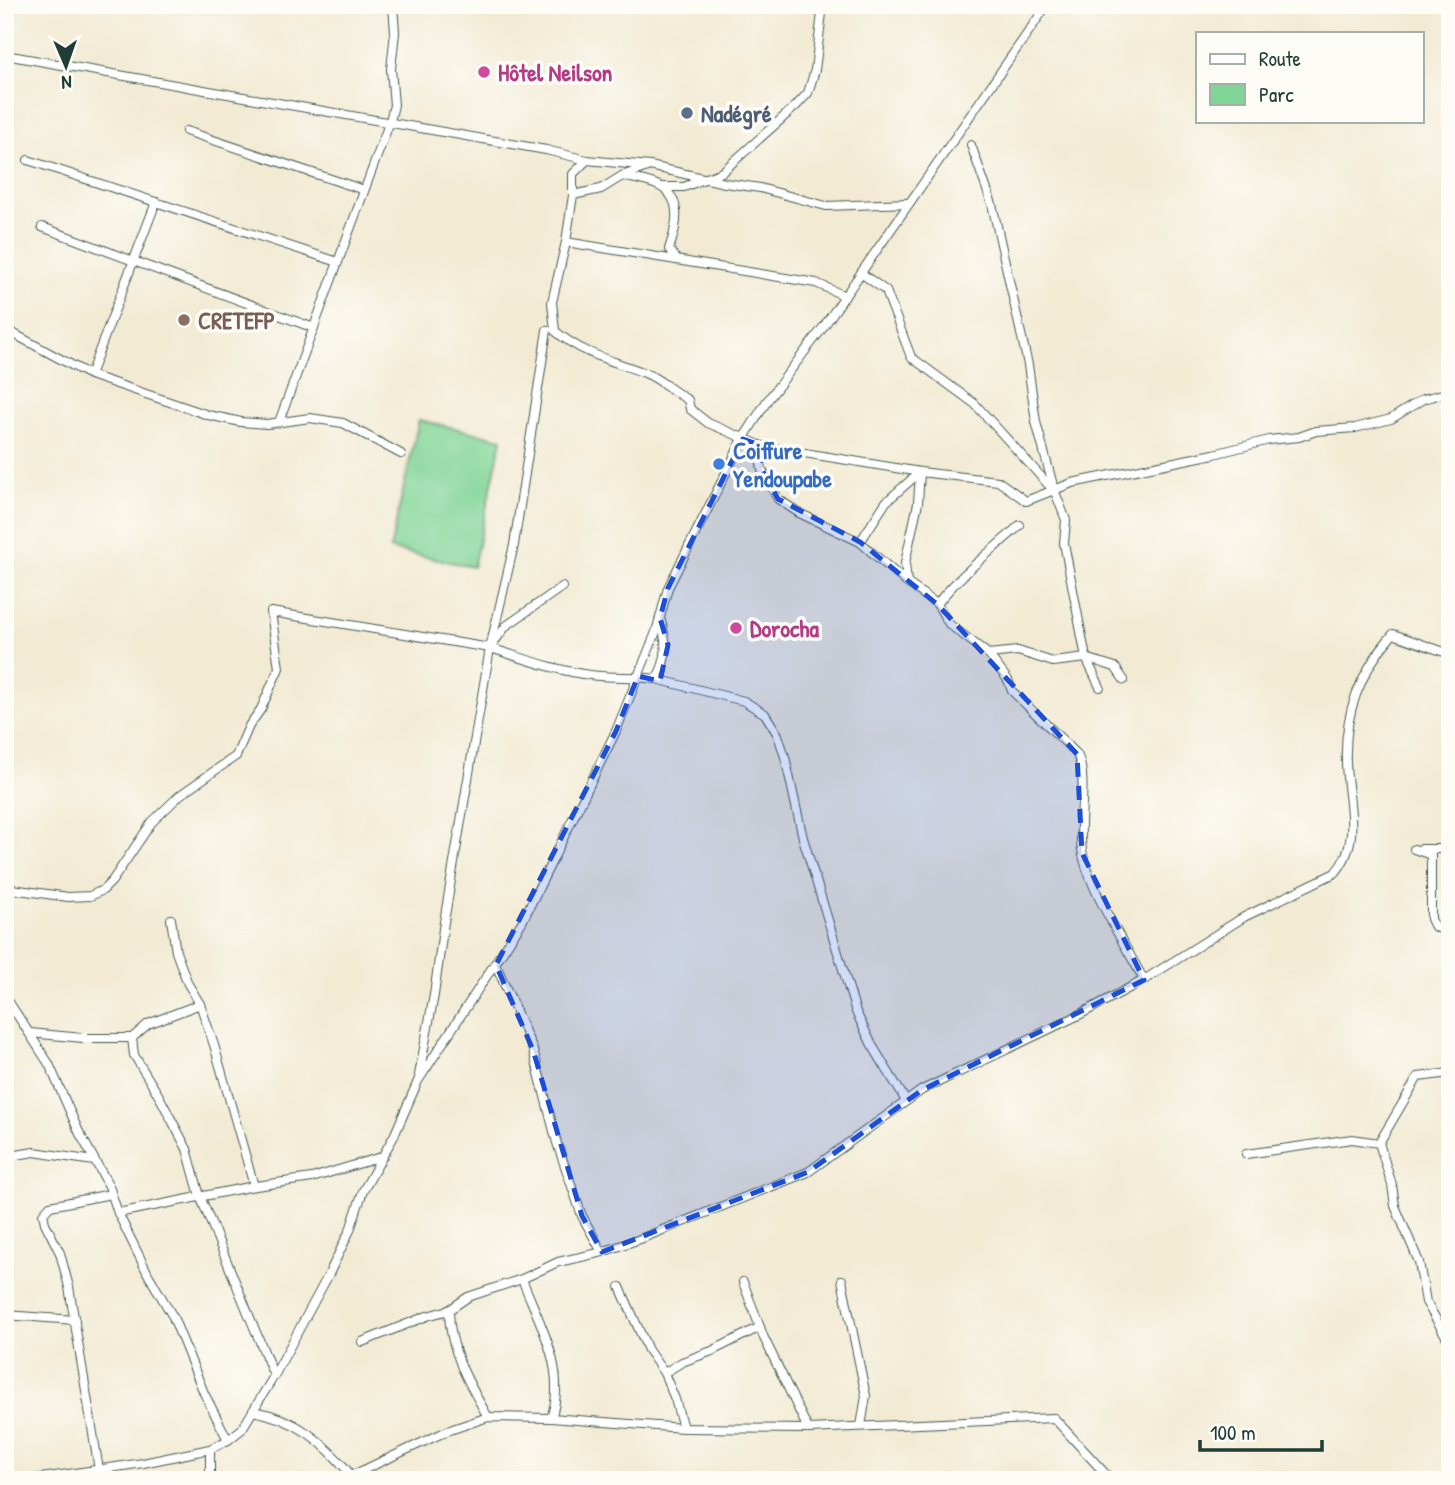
<svg xmlns="http://www.w3.org/2000/svg" width="1455" height="1485" viewBox="0 0 1455 1485" font-family="'Patrick Hand',sans-serif">
  <style>
    .green { fill: #80d496; stroke: #508865; stroke-width: 2 }
    .lines { fill: none; stroke-linecap: round; stroke-linejoin: round }
    .minor-casing { stroke: #3f574c; stroke-width: 10 }
    .minor { stroke: #fff; stroke-width: 8 }
    .marked { fill: #1d4ed8; fill-opacity: 0.2; stroke: #1d4ed8; stroke-width: 5; stroke-dasharray: 14 9; stroke-linejoin: round }
    .hotel-dot { fill: #d1479c; stroke: #fdfcf7; stroke-width: 2.5 }
    .service-dot { fill: #5c6f8a; stroke: #fdfcf7; stroke-width: 2.5 }
    .education-dot { fill: #8d6e63; stroke: #fdfcf7; stroke-width: 2.5 }
    .shop-dot { fill: #3f7fe0; stroke: #fdfcf7; stroke-width: 2.5 }
    .labels { text-anchor: middle; dominant-baseline: central; stroke-width: 7; stroke-linejoin: round; paint-order: stroke }
    .hotel-label { font-size: 24px; font-weight: bold; fill: #b23c85; stroke: #fdfcf7; text-anchor: start }
    .service-label { font-size: 24px; font-weight: bold; fill: #4e5e75; stroke: #fdfcf7; text-anchor: start }
    .education-label { font-size: 24px; font-weight: bold; fill: #785e54; stroke: #fdfcf7; text-anchor: start }
    .shop-label { font-size: 24px; font-weight: bold; fill: #366cbe; stroke: #fdfcf7; text-anchor: start }
  </style>
  <rect width="100%" height="100%" fill="#fdfcf7"/>
  <filter id="ink" filterUnits="userSpaceOnUse"><feTurbulence type="fractalNoise" baseFrequency=".0143" numOctaves="2"/><feDisplacementMap in="SourceGraphic" scale="14" xChannelSelector="R" yChannelSelector="G"/><feConvolveMatrix kernelMatrix="1 2 1 2 8 2 1 2 1" color-interpolation-filters="sRGB"/></filter>
  <filter id="wash" filterUnits="userSpaceOnUse"><feTurbulence type="fractalNoise" baseFrequency=".00686" numOctaves="4" result="noise"/><feDisplacementMap in="SourceGraphic" scale="28" xChannelSelector="R" yChannelSelector="G"/><feGaussianBlur stdDeviation="1.57" result="paint"/><feColorMatrix in="noise" values="0 0 0 0 0 0 0 0 0 0 0 0 0 0 0 0 0 1.4 0 .05"/><feComposite in="paint" operator="in"/></filter>
  <g filter="url(#wash)">
    <rect width="100%" height="100%" fill="#f2ead3"/>
    <!-- green -->
    <path class="green" d="M419,420L502,439L473,567L390,549Z"/>
  </g>
  <g filter="url(#ink)">
    <g class="lines">
      <defs>
        <g id="minor">
          <path d="M5,55L546,150L587,160L650,166L725,183L760,188L826,206L909,203"/>
          <path d="M186,131L364,190"/>
          <path d="M971,145L992,204L1028,365L1036,422L1054,489"/>
          <path d="M28,160L338,262"/>
          <path d="M650,166L622,176L601,189L573,195L566,242L552,302L555,331C584,355 611,360 645,373C660,379 674,392 688,400L690,409L708,423L762,446L920,472L998,481L1026,501L1072,483L1214,454L1269,440L1299,437L1316,431L1355,428L1391,419L1423,399L1450,392"/>
          <path d="M622,176C634,179 651,181 661,187C684,200 676,229 669,249L676,259"/>
          <path d="M662,187H684L722,172L796,106L808,93L815,70L823,5"/>
          <path d="M573,195V174L587,160"/>
          <path d="M42,227L314,328"/>
          <path d="M566,242L816,283L845,296"/>
          <path d="M861,273L886,291L911,357L975,404L1055,492L1066,520L1064,543L1086,658L1100,687"/>
          <path d="M5,329L90,375L208,415L241,422L267,424L310,418L343,423L401,454"/>
          <path d="M547,330L514,545L490,648C523,658 557,671 590,675C613,678 634,676 656,679"/>
          <path d="M90,375L156,202"/>
          <path d="M279,422L390,121L394,105L391,69L395,32L393,5"/>
          <path d="M762,446L760,457L762,470L778,499L799,513L860,542L907,583L937,604L949,624L988,654L1008,680L1012,691L1077,754C1089,780 1077,820 1082,850C1088,887 1125,945 1144,980"/>
          <path d="M860,542L886,502L920,472"/>
          <path d="M907,583L905,563L918,503L920,472"/>
          <path d="M937,604C961,573 991,552 1020,525"/>
          <path d="M660,618C667,640 669,659 656,679L744,701L765,714L778,735L785,757L803,838L856,1012L872,1045L906,1101"/>
          <path d="M492,645L506,626L562,587"/>
          <path d="M988,654L1018,651L1053,662L1086,658L1115,667L1124,680"/>
          <path d="M1414,849L1431,855V919L1435,927L1450,932"/>
          <path d="M1421,849H1450"/>
          <path d="M5,888L68,897L90,896L103,890L112,881L152,822L180,795L236,756L249,726L261,709L279,668L271,612L490,648L444,922L434,995L419,1075"/>
          <path d="M171,919L176,952L188,984L200,1004L214,1045L254,1186"/>
          <path d="M496,965L533,1050L557,1143L582,1216L602,1252"/>
          <path d="M5,996L49,1064L79,1132L109,1186L118,1213L148,1274L173,1317L204,1393L228,1440"/>
          <path d="M30,1033L83,1038H132L148,1024L200,1004"/>
          <path d="M132,1038L134,1055L159,1096L187,1149L200,1196L274,1376"/>
          <path d="M1379,1143L1418,1077L1450,1073"/>
          <path d="M1246,1154L1352,1139L1379,1143L1392,1185L1395,1206L1419,1262L1426,1302L1450,1343"/>
          <path d="M5,1157L34,1152L94,1161"/>
          <path d="M118,1213L249,1187L312,1178L381,1157"/>
          <path d="M522,1279C539,1323 568,1370 551,1418"/>
          <path d="M842,1280L866,1396L861,1426"/>
          <path d="M743,1282L764,1338L808,1429"/>
          <path d="M620,1287L648,1350L664,1373L675,1399L683,1428"/>
          <path d="M5,1315L75,1320"/>
          <path d="M362,1342L427,1316L449,1310"/>
          <path d="M664,1373L682,1362L712,1351L760,1327"/>
          <path d="M253,1411C297,1419 323,1441 351,1475"/>
          <path d="M488,1417C469,1384 449,1350 449,1310L468,1297L522,1279L558,1262L599,1253L640,1239L808,1172L922,1090L1079,1015L1144,980L1244,917L1335,873C1363,841 1347,801 1346,763C1344,712 1360,672 1393,634L1450,654"/>
          <path d="M99,1470L69,1287L60,1253L45,1223L43,1214L50,1206L111,1194"/>
          <path d="M28,1480L143,1463L210,1449"/>
          <path d="M210,1480V1449L228,1440L242,1429L274,1376L329,1274L350,1230L363,1191L394,1136L418,1081L522,922L616,731L656,632L668,588L743,439L767,401L822,329L1047,5"/>
          <path d="M342,1480L447,1431L488,1417L551,1418L683,1428L808,1429L1054,1418L1111,1480"/>
        </g>
      </defs>
      <!-- minor casing -->
      <use href="#minor" class="minor-casing"/>
      <!-- minor -->
      <use href="#minor" class="minor"/>
    </g>
  </g>
  <!-- marked area -->
  <path class="marked" d="M743,439L762,446V470L778,499L860,542L937,604L1077,754L1082,853L1144,980L922,1090L808,1172L602,1252L582,1216L533,1050L496,965L616,731L638,676L660,681L668,645L660,618L668,588Z"/>
  <!-- markers -->
  <g class="hotel-dot">
    <circle cx="484" cy="72" r="7"/>
    <circle cx="736" cy="628" r="7"/>
  </g>
  <circle class="service-dot" cx="687" cy="113" r="7"/>
  <circle class="education-dot" cx="184" cy="320" r="7"/>
  <circle class="shop-dot" cx="719" cy="464" r="7"/>
  <g class="labels">
    <!-- hotel labels -->
    <g class="hotel-label">
      <text x="498" y="72">Hôtel Neilson</text>
      <text x="750" y="628">Dorocha</text>
    </g>
    <!-- service labels -->
    <g class="service-label">
      <text x="701" y="113">Nadégré</text>
    </g>
    <!-- education labels -->
    <g class="education-label">
      <text x="198" y="320">CRETEFP</text>
    </g>
    <!-- shop labels -->
    <g class="shop-label">
      <text x="733" y="450">Coiffure<tspan x="733" dy="28">Yendoupabe</tspan></text>
    </g>
  </g>
  <!-- margin -->
  <rect width="1455" height="1485" fill="none" stroke="#fdfcf7" stroke-width="28"/>
  <!-- legend -->
  <rect x="1196" y="32" width="228" height="91" fill="#fdfcf7" stroke="#a4b0a9" stroke-width="2"/>
  <rect x="1210" y="54" width="35" height="10" fill="#ffffff" stroke="#a4b0a9" stroke-width="2"/>
  <text x="1259" y="66" font-size="21" fill="#1f3d34">Route</text>
  <rect x="1210" y="84" width="35" height="21" fill="#80d496" stroke="#a4b0a9" stroke-width="2"/>
  <text x="1259" y="102" font-size="21" fill="#1f3d34">Parc</text>
  <!-- north arrow -->
  <g transform="translate(66 66) rotate(178)" stroke="#fdfcf7" stroke-width="5" paint-order="stroke">
  <path d="M0-5L12 26L0 18L-12 26Z" fill="#1f3d34"/>
  <text y="-10" font-size="19" font-weight="bold" text-anchor="middle" fill="#1f3d34">N</text>
  </g>
  <!-- scale -->
  <path d="M1200 1440v10h122v-10" fill="none" stroke="#1f3d34" stroke-width="3.5"/>
  <text x="1210" y="1440" font-size="21" fill="#1f3d34" stroke="#fdfcf7" stroke-width="5" paint-order="stroke">100 m</text>
</svg>
